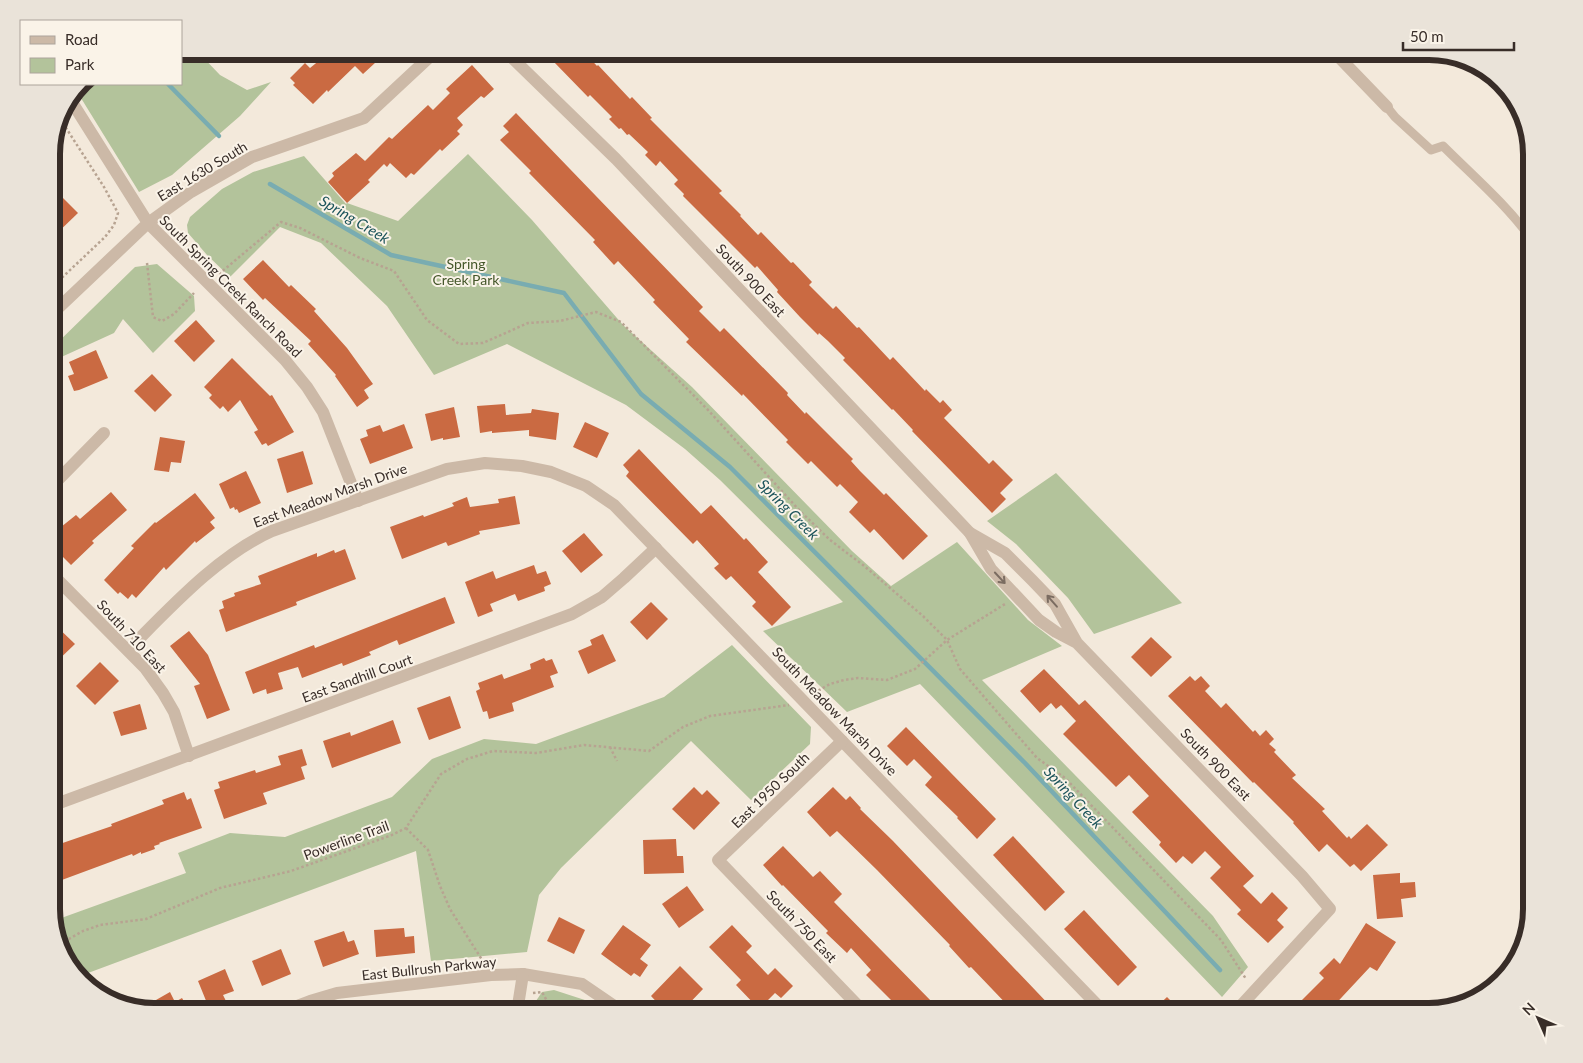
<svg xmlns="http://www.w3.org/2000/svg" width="1583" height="1063" viewBox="0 0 1583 1063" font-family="Lato,sans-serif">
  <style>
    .green { fill: #b3c39b }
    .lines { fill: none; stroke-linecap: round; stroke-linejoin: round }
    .stream { stroke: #79acb1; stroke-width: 4.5 }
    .building { fill: #ca6a42 }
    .path { stroke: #b7a391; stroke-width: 2.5; stroke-dasharray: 2.5 2.5; stroke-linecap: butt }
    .service { stroke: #ccb9a7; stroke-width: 9 }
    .minor { stroke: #ccb9a7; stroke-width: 12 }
    .tertiary { stroke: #ccb9a7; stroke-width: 12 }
    .oneway { stroke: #7b6c61 }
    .labels { text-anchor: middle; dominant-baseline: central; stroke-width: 4; stroke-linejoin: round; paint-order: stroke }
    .street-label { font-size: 14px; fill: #382d28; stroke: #faf3e8 }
    .park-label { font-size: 14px; fill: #45572a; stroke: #faf3e8 }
    .water-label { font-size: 15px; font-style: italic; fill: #1c545b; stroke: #faf3e8 }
    .rim { fill: none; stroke: #382d28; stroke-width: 6 }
  </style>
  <rect width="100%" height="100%" fill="#f3e9db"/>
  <!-- green -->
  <g class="green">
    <path d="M181,51H197L220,75L247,90L271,82L240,116L172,175L139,192L76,90L80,84H181Z"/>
    <path d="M468,154L532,220L623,325L692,387L852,551L891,586L957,542L1028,620L1062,646L982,680L1213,916L1248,967L1222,997L920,684L847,712L763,631L843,602L720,480L685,449L626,405L507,344L434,375L387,306L321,243L280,227L230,277L207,255L188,233L187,225L190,217L222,189L253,172L304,156L346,204L347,203L398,221Z"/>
    <path d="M157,264L194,296L195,311L153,353L123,319L114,333L57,359L51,352V349L135,267Z"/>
    <path d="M1056,473L1182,603L1094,634L1068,598L1016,544L987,521Z"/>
    <path d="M732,645L811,727L810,744L751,800L691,741L561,868L539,895L527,952L431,961L416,851L80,976L65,960L53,921L186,873L178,853L230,833L285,837L392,797L432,759L484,739L536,744L664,697Z"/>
    <path d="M554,990L591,1002L604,1012H534L536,1001L542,992Z"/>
  </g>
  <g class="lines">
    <!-- stream -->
    <g class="stream">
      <path d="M168,84L219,136"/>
      <path d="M270,184L391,255L564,293L641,394L730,467L1025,763L1220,970"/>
    </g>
  </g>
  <!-- building -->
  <g class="building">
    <path d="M343,51H388L363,74L355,66L328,92L327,90L313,104L293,85L295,83L290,78L305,63L310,68L326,55L332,62Z"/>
    <path d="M563,51H583L597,66L598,65L630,99L632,97L652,118L650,119L722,191L719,193L741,215L740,216L758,235L761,232L791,263L793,262L812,282L809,285L833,309L836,306L857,328L859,327L890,360L893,357L925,391L926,389L940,403L943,400L952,410L944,418L989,464L993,460L1013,480L1000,493L1006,499L992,513L912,431L913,430L893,409L892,410L855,372L843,360L845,358L828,341L819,333L818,335L800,317L777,292L778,290L757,266L755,268L683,196L684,194L674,184L678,180L660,161L656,166L645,155L648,152L629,134L627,135L621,128L619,129L609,119L612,117L590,95L588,97L553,61Z"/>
    <path d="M472,65L494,89L484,98L481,96L457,118L463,125L457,131L460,134L442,151L440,149L414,175L411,173L406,178L390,163L387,167L384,164L368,180L370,182L347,203L328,182L334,176L332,173L356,153L365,161L389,137L392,139L428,105L433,110L450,93L446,89Z"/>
    <path d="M516,113L703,307L699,311L720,332L724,328L788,393L787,395L805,414L806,412L853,459L851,461L860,471L884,495L886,493L928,536L903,560L874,529L870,533L849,512L858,502L840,484L837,487L811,461L808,464L786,442L788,440L743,394L742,396L686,342L689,339L653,302L655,300L618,261L614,265L593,242L595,240L529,173L531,171L500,140L509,132L503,126Z"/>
    <path d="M62,197L78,213L51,239V207Z"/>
    <path d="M263,260L289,287L291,285L316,309L314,311L347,348L373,384L364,390L369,398L357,407L335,376L336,375L308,344L311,341L265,298L263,300L243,279Z"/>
    <path d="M196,320L215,341L194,362L174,341Z"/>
    <path d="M96,350L108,378L79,390L74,391L68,376L74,374L69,362Z"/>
    <path d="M232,358L270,396L272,395L294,432L268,446L266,443L262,445L254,432L258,430L240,400L228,412L223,406L220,409L209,398L212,395L204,387Z"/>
    <path d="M152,374L172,395L155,412L134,391Z"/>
    <path d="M505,404L506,415L531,413L532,409L559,413L556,440L529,436V430L492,433V431L480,433L477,406Z"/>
    <path d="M454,407L460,437L443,440V438L431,441L425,414Z"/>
    <path d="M585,422L609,433L597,458L573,447Z"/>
    <path d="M404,424L413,448L370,464L360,439L368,436L366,430L380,425L383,432Z"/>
    <path d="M160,437L185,441L181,463L171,462L169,472L154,470Z"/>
    <path d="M639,449L701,514L711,505L744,540L746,538L768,562L758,572L791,607L772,626L752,606L756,602L731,576L726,580L714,568L719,564L697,540L693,544L626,476L629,472L623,465Z"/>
    <path d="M303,451L313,484L287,493L277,459Z"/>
    <path d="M246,471L261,503L239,513L237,509L235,510L234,507L230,509L219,484Z"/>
    <path d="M111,492L127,510L92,541L94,543L71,565L53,547L62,538L56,531L76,515L80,519Z"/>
    <path d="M195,493L215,518L210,522L215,528L196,543L195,541L166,570L164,567L136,598L132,594L128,599L120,592L118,594L104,580L134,548L131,546L155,522L156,523Z"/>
    <path d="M515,496L520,524L479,531L480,534L448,546L446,542L402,559L390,527L423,515L424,517L454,506L452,503L467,497L470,507L499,503L498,499Z"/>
    <path d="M584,533L603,555L581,573L562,551Z"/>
    <path d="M345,549L356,579L296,602L297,605L226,632L219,610L224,608L222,601L235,596L234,593L261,584L258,576L317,553V557L334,550L335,553Z"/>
    <path d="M534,565L537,574L546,571L551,584L544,587L545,591L518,601L515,594L490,604L493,611L478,617L465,582L493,571L496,579Z"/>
    <path d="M445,597L455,623L399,645L397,640L369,652L371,655L343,666L342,663L302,678L298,667L278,673L283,689L267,694L266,689L253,694L245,672L314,645L315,648Z"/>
    <path d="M651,602L668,619L647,640L630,622Z"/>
    <path d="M51,621L75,644L51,667Z"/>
    <path d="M189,631L208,655L230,710L207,719L194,686L200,684L170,646Z"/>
    <path d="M603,634L616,661L588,674L578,651L592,645L590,640Z"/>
    <path d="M1151,637L1172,657L1151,677L1131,657Z"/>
    <path d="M544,658L546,661L552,659L558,673L550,676L554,687L512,703L514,711L489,719L487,711L483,712L476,691L480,689L478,683L502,674L504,679L531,669L530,664Z"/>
    <path d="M100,662L119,681L95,705L76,686Z"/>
    <path d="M1044,669L1079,705L1085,700L1254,876L1243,886L1261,904L1272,892L1288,908L1277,920L1284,927L1268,943L1237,914L1241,910L1210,878L1221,867L1205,851L1192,864L1183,856L1176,863L1159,845L1161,842L1132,812L1149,796L1129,775L1116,787L1063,734L1076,721L1061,705L1056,709L1051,703L1040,713L1020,691Z"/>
    <path d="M1190,676L1195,681L1201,676L1210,686L1205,691L1221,708L1226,703L1253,732L1255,730L1260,736L1266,730L1274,739L1269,744L1276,750L1274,752L1296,775L1292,778L1325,809L1322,811L1347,838L1349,836L1351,839L1367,824L1388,845L1361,871L1354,864L1350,867L1327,844L1319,852L1293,823L1294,822L1254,782L1253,783L1168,696Z"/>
    <path d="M450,696L461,728L429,740L417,708Z"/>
    <path d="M140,704L147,729L121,736L113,712Z"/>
    <path d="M393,720L401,743L332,768L323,741L350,732L351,736Z"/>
    <path d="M906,727L996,819L977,839L957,818L958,817L925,785L932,777L914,759L907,766L887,746Z"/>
    <path d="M302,749L307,765L301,767L305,779L263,793L267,804L224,819L214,790L220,788L218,782L255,770L256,773L281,765L278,756Z"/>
    <path d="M694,787L702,795L707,790L720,803L694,830L672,809Z"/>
    <path d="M833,787L846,800L850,796L861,808L860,809L893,841L1056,1012H1014L971,967L969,968L949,946L950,945L877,870L837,831L830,837L807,812Z"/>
    <path d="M184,792L187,800L191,798L202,828L159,843L160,844L154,846L155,849L141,854V852L133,856L132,854L51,884V847L112,826L111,824L164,804L162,800Z"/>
    <path d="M1013,836L1065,892L1045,911L993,855Z"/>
    <path d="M676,839L677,856H683L684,873L644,874L643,840Z"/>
    <path d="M783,846L813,877L820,871L842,894L834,902L933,1003L924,1012H903L866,975L871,970L851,948L847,953L826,933L828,931L783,885L782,886L763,865Z"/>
    <path d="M1400,873V883L1415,882L1416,897L1401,899L1403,917L1377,919L1373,875Z"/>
    <path d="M687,886L704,910L679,928L662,904Z"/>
    <path d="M1084,910L1137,967L1118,986L1064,929Z"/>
    <path d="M559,917L585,930L574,954L547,941Z"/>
    <path d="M1366,923L1396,942L1377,971L1370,967L1328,1012H1290L1324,978L1319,973L1334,958L1340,964Z"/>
    <path d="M623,925L651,945L640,959L648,965L640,977L634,973L631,976L601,954Z"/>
    <path d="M732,925L752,946L746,952L768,975L775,968L793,986L781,998L775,993L759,1009L736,985L741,980L709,947Z"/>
    <path d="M404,928L405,937L414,936L415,953L376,957L374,930Z"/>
    <path d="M344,931L348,942L354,940L359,954L323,967L314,941Z"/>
    <path d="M281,949L291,974L262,986L252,961Z"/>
    <path d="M680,966L703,989L681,1012H674L669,1007L665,1011L651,996Z"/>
    <path d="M225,969L234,991L223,995L226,1001L209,1008L198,981Z"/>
    <path d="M170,992L175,1002L182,998L190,1012H154L142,1008Z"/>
    <path d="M1167,997L1182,1012H1151Z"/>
  </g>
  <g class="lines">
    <!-- path -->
    <g class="path">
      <path d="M147,263L153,317L162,321L174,314L194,293"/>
      <path d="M219,274L281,222L300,228L360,258L394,271L427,320L459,344L483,343L528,323L560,321L596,312L621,322L708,410L800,511L830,540L863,565L923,616L947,640L960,669L1037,758L1065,778L1221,940L1246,979"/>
      <path d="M51,288L105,237L114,225L118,213L104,187L59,117"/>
      <path d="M814,693L830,684L844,680L858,678L887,680L915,669L947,640L1005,604"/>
      <path d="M610,747L617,761"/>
      <path d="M406,828L428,850L440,886L450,909L484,963"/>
      <path d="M60,944L83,931L100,925L146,919L220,888L291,871L392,835L406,828L441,774L467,759L493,751L536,753L584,745L649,751L683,727L710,716L789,705"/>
      <path d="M533,993L542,992L553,1012"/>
    </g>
    <!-- service -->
    <path class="service" d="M1387,107L1395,117L1431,150L1443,146C1473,176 1507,205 1532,240"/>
    <!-- minor -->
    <g class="minor">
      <path d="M505,51L616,159L970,533"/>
      <path d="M1333,51L1387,107"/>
      <path d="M51,487L104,433"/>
      <path d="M358,501L323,412L307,387L285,360L148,223L191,192L252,157L364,118L436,51"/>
      <path d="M51,573L145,668L163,693L174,712L189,756"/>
      <path d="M1077,643L1056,632L1039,620L991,569L970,533L1005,553L1032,580L1055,604L1077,643L1302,876L1330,909L1235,1012"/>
      <path d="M128,650C169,609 218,555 272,531L447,469L485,463L522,466L551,472L586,486L614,505L1104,1012"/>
      <path d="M842,741L718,860L864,1012"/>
      <path d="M51,806L572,614L602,597L624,578L656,548"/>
      <path d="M281,1012L310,1001L337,993L491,975L523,974L582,984L623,1012"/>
      <path d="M517,1012L523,974"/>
    </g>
    <!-- tertiary -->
    <path class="tertiary" d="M51,315L148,223L70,99"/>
  </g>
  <!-- one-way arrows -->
  <defs><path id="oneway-shaft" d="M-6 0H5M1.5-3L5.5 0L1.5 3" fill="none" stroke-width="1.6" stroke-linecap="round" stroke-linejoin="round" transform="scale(1.25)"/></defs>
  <g class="oneway">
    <use href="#oneway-shaft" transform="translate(1000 578) rotate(47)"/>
    <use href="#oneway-shaft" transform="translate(1052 601) rotate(-131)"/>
  </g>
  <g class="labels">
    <!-- street labels -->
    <g class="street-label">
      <text transform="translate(202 171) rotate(-31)">East 1630 South</text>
      <text transform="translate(751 280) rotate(47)">South 900 East</text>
      <text transform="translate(231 286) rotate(45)">South Spring Creek Ranch Road</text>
      <text transform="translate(330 495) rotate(-20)">East Meadow Marsh Drive</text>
      <text transform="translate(132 636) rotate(47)">South 710 East</text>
      <text transform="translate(357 678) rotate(-20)">East Sandhill Court</text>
      <text transform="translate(835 711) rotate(46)">South Meadow Marsh Drive</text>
      <text transform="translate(1216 764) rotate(46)">South 900 East</text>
      <text transform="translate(770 790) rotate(-44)">East 1950 South</text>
      <text transform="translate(346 840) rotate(-20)">Powerline Trail</text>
      <text transform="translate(802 926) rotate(46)">South 750 East</text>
      <text transform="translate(429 968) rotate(-6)">East Bullrush Parkway</text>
    </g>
    <!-- park labels -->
    <g class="park-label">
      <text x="466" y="263">Spring<tspan x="466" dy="16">Creek Park</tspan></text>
    </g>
    <!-- water labels -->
    <g class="water-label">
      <text transform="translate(355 219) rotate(31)">Spring Creek</text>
      <text transform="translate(789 509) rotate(45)">Spring Creek</text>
      <text transform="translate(1074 797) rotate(47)">Spring Creek</text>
    </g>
  </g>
  <!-- crop -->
  <path d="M0 0H1583V1063H0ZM154 60H1429A94 94 0 0 1 1523 154V909A94 94 0 0 1 1429 1003H154A94 94 0 0 1 60 909V154A94 94 0 0 1 154 60Z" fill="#eae3d9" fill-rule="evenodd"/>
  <path class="rim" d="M154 60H1429A94 94 0 0 1 1523 154V909A94 94 0 0 1 1429 1003H154A94 94 0 0 1 60 909V154A94 94 0 0 1 154 60Z"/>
  <!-- legend -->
  <rect x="20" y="20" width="162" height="65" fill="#faf3e8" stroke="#aca49b"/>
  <rect x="30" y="36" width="25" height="8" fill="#ccb9a7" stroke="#aca49b"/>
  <text x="65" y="45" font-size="15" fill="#382d28">Road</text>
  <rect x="30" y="58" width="25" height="15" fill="#b3c39b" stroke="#aca49b"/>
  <text x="65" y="70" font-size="15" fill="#382d28">Park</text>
  <!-- north arrow -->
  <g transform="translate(1538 1018) rotate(315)" stroke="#faf3e8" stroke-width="4" paint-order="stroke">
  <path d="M0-4L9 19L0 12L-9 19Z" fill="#382d28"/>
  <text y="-8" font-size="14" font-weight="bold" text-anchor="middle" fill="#382d28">N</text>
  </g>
  <!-- scale -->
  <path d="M1403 42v8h111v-8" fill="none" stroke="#382d28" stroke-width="2.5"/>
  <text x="1410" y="42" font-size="15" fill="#382d28" stroke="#faf3e8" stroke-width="4" paint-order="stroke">50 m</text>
</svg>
